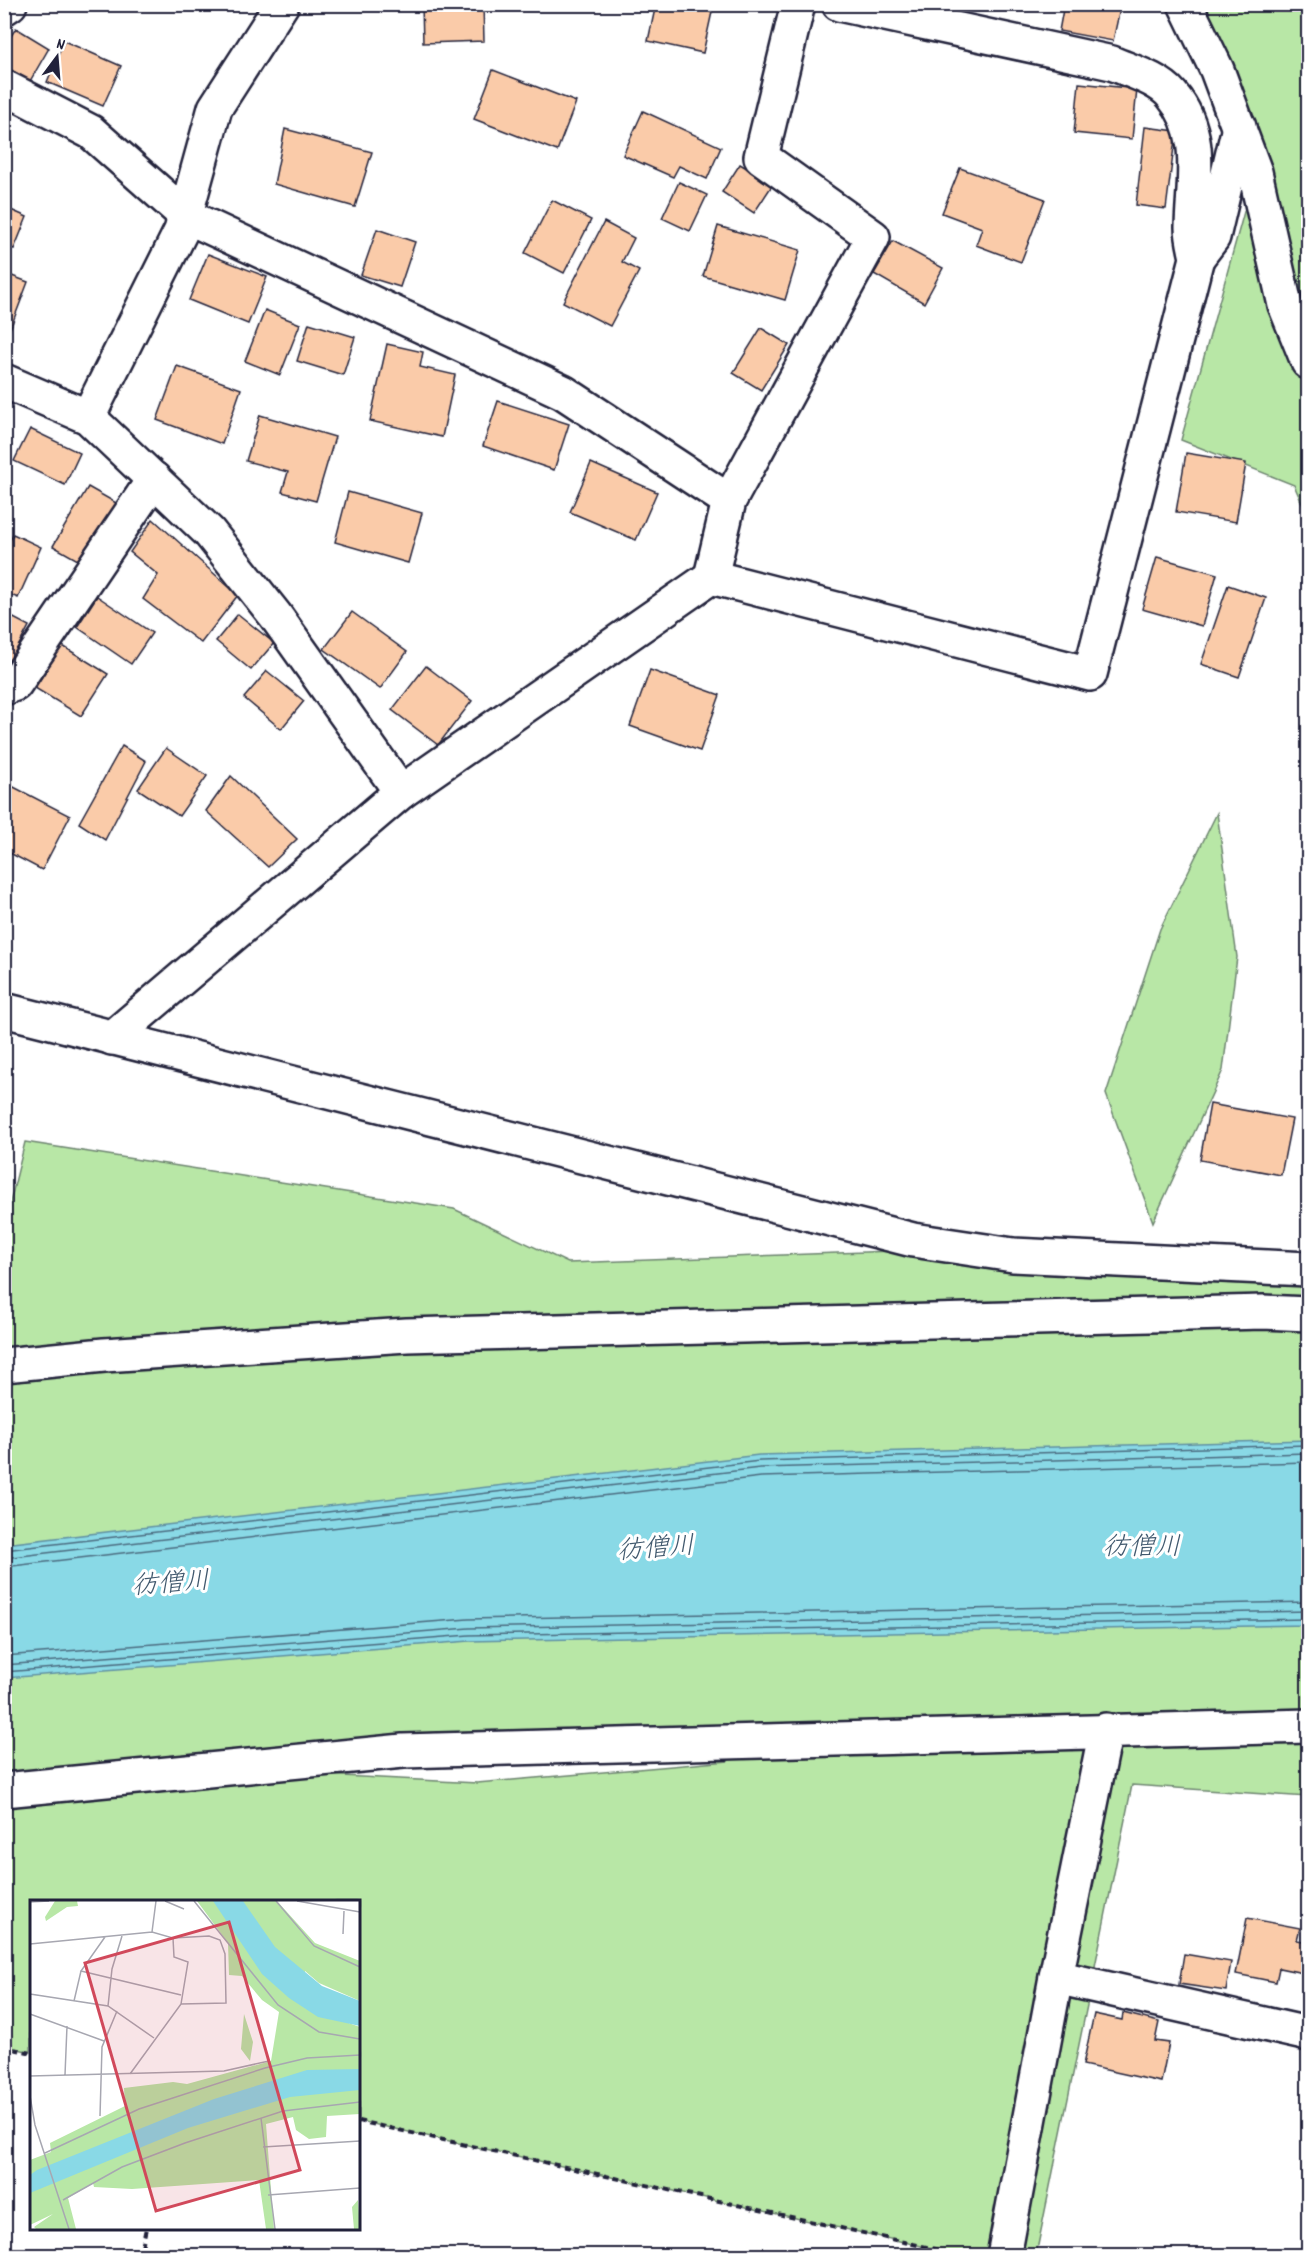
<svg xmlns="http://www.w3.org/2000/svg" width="1313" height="2260" viewBox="0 0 1313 2260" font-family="Dekko,'Klee One',sans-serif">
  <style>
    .green { fill: #b8e7a6; stroke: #6d8470; stroke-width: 1.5; fill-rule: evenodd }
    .water { fill: #89d9e6; stroke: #6090a2; stroke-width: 1.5 }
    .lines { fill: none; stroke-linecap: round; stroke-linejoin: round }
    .shore { stroke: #4b6b7f; stroke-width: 1.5 }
    .building { fill: #facba9; stroke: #22223b; stroke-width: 1.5 }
    .street-casing { stroke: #22223b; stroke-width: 38 }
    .path { stroke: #22223b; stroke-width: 4; stroke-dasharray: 6 4.5; stroke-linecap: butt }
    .street { stroke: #fff; stroke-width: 33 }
    .labels { text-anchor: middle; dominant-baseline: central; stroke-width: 6; stroke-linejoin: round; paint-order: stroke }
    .water-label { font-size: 26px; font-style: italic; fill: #41596e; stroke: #fff }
    .inset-road { fill: none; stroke: #a7a7b1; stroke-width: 1.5 }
    .view { fill: #d1495b; fill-opacity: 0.15; stroke: #d1495b; stroke-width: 3 }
    .inset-edge { fill: none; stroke: #22223b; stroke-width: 3 }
  </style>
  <rect width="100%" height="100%" fill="#fff"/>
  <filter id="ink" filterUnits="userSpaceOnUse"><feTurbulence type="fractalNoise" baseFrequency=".0167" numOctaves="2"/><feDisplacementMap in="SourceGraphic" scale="12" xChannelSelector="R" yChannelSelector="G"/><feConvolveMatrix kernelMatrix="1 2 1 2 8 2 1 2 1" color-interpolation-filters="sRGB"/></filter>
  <g filter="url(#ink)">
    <!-- green -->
    <g class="green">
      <path d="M1181,5H1308V517L1294,485L1181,440L1255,172Z"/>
      <path d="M1217,813L1237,957L1223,1070L1153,1222L1106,1094L1160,929Z"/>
      <path d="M25,1142L454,1209L568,1263L893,1251L1308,1276V1797L1132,1785L1036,2255H940V2250L359,2121L358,1902H32L31,2052L5,2046L4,1227ZM586,1746L729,1761L477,1783L303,1774Z"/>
    </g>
    <!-- water -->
    <path class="water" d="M1308,1440V1625L470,1641L5,1678V1544L759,1455Z"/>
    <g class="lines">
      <!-- shore -->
      <g class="shore">
        <path d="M4,1550L760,1461L1308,1445"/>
        <path d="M4,1558L760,1468L1308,1453"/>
        <path d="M4,1567L761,1477L1308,1462"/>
        <path d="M4,1656L468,1619L1308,1602"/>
        <path d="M4,1665L469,1628L1308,1611"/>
        <path d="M4,1672L469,1635L1308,1619"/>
      </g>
    </g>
    <!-- building -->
    <g class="building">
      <path d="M422,4H483L484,41L423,43Z"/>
      <path d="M656,4H680L712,12L703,53L648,41Z"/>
      <path d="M1064,4H1121L1113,41L1059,31Z"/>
      <path d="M16,28L49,48L30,81L4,66V47Z"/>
      <path d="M64,41L121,66L103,106L47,82Z"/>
      <path d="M493,70L576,102L557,151L474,119Z"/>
      <path d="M1079,83L1137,89L1132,139L1074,133Z"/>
      <path d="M643,111L721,147L707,179L679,166L673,177L623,155Z"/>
      <path d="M1145,127L1176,131L1166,209L1136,205Z"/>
      <path d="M285,129L372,152L355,207L274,184Z"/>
      <path d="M740,164L773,184L754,213L722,192Z"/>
      <path d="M960,168L1045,199L1021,262L976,245L982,228L942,213Z"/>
      <path d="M679,182L707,195L690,231L662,218Z"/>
      <path d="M552,200L591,220L564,273L525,253Z"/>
      <path d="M4,207L27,217L14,249L4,246Z"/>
      <path d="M604,222L634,238L622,262L639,271L610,326L563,302Z"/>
      <path d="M718,226L800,250L785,300L703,276Z"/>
      <path d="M377,229L415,242L400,287L361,275Z"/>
      <path d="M893,241L943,268L924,303L874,274Z"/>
      <path d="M208,254L267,277L248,324L189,300Z"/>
      <path d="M4,273L28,282L4,345Z"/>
      <path d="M265,310L300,324L280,375L245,361Z"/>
      <path d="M309,323L355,337L343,375L297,361Z"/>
      <path d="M761,328L789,345L761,390L733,373Z"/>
      <path d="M387,344L423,352L420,367L455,375L442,437L370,421Z"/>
      <path d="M177,366L241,389L222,444L157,420Z"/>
      <path d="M498,401L569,424L554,470L483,446Z"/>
      <path d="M260,415L335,437L316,501L282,492L288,472L246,461Z"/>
      <path d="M30,429L80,453L65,485L14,461Z"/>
      <path d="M1186,453L1246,463L1236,522L1176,512Z"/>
      <path d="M591,463L657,492L636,540L570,512Z"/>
      <path d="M88,487L118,504L83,563L53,546Z"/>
      <path d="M348,492L422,513L408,563L335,542Z"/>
      <path d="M153,519L238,595L201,643L143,599L158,575L130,552Z"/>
      <path d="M13,534L41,547L18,598L4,592V552Z"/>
      <path d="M1157,557L1217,574L1202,626L1142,609Z"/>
      <path d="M1228,585L1266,598L1239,677L1201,664Z"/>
      <path d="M97,596L152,633L131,664L77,627Z"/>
      <path d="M352,612L407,652L380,689L324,649Z"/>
      <path d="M4,613L29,626L7,667L4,666Z"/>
      <path d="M238,614L274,643L251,670L216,641Z"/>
      <path d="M61,645L108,674L81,716L35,688Z"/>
      <path d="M426,666L472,701L438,745L392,710Z"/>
      <path d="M650,670L720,695L700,751L630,726Z"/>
      <path d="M267,671L304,701L281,729L244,698Z"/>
      <path d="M122,746L146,761L105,840L79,823Z"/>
      <path d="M166,748L207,776L179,816L138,789Z"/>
      <path d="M231,776L297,839L268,867L206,811Z"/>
      <path d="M4,782L70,816L42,870L4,850Z"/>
      <path d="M1210,1104L1292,1119L1281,1175L1200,1160Z"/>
      <path d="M1247,1918L1300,1928L1297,1940L1308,1942V1974L1279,1968L1276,1982L1236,1974Z"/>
      <path d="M1184,1954L1231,1962L1226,1991L1179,1984Z"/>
      <path d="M1123,2013L1159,2022L1155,2041L1169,2043L1161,2082L1083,2065L1094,2014L1122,2020Z"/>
    </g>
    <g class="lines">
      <defs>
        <g id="street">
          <path d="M1185,4L1217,70L1255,172L1285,305L1308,362"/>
          <path d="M4,8L10,4"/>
          <path d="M4,87L91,132L186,216L563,392L729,501"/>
          <path d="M1197,258L1213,237L1239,127"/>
          <path d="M4,381L88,417L209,532L275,615L401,792"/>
          <path d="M88,417L181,231L215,108L282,4"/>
          <path d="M711,577L729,501L873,237L761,157L798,4"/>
          <path d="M4,688L15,684L154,479"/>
          <path d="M4,1010L913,1240L1013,1255L1308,1269"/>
          <path d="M112,1038L401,792L711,577L1090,674L1197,258C1195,248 1192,237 1192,227C1193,180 1205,134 1172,95C1159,79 1130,71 1112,63L839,4"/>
          <path d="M4,1365L104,1355L407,1335L1263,1312L1308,1314"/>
          <path d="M4,1790L403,1751L1308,1726"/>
          <path d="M1056,1977L1308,2034"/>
          <path d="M1004,2256L1056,1977L1106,1730"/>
        </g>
      </defs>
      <!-- street casing -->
      <use href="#street" class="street-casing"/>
      <!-- path -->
      <g class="path">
        <path d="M4,2047L32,2053"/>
        <path d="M358,2121L940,2250"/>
        <path d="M140,2256L146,2228"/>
      </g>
      <!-- street -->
      <use href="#street" class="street"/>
    </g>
  </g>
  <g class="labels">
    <!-- water labels -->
    <g class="water-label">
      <text x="1142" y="1548">彷僧川</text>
      <text transform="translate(656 1550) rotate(-4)">彷僧川</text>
      <text transform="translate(171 1585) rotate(-4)">彷僧川</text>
    </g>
  </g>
  <!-- overview -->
  <g transform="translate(30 1900)">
    <rect width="330" height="330" fill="#fff"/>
    <path d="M25,1H47L48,6L37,7L16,21L15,17ZM167,1H247L285,43L330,61V101L289,83L275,71V108L330,127V214L297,216L296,237L279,239L266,230L263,217L236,224L244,329H236L229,280L102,289L64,287L63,283L38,298L46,329H6L4,327L23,314L0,325V260L21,252L20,243L95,206L94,188L143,182L157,184L241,161L249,112L232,100L212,76L199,75L198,43ZM214,114L223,142L220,161L211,149ZM328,300L330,329H324L322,307Z" fill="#b8e7a6"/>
    <path d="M183,1H213L245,47L292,86L330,101V126L288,117L259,98L232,74ZM330,169V190L260,197L158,228L0,293V275L7,270L184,199L277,170Z" fill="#89d9e6"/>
    <path class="inset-road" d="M135,1L154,9M164,1L248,105L289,132L330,139M246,1L284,46L330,67M267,1L330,12M0,2L19,1M122,32L126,1M313,34L314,11M75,37L51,71L151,95M0,44L122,32L143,38L144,57L158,62L151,104M0,94L78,106L124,138M44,101L51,71M78,106L82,69L92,36M0,114L74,141M100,174L151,104L196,103L195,54L190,40L179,36L143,38M35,175L37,126M0,176L194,171L239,161M0,196L5,225L39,329M70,216L72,147L87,111M231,218L245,329M233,247L330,241M15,253L109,209L235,168L277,158L330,155M238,295L330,288M33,300L92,267L155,243L253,211L330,202"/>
    <path class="view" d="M199,22L270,270L126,311L55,63Z"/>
    <rect width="330" height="330" class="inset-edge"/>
  </g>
  <!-- margin -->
  <rect width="1313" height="2260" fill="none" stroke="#fff" stroke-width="24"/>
  <rect x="12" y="12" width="1289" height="2236" fill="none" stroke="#22223b" stroke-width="2" filter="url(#ink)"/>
  <!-- north arrow -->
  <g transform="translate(57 57) rotate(16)" stroke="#ffffff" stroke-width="4.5" paint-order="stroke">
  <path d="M0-4.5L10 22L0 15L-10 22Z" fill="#22223b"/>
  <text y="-9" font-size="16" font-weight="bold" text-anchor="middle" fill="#22223b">N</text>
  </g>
</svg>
